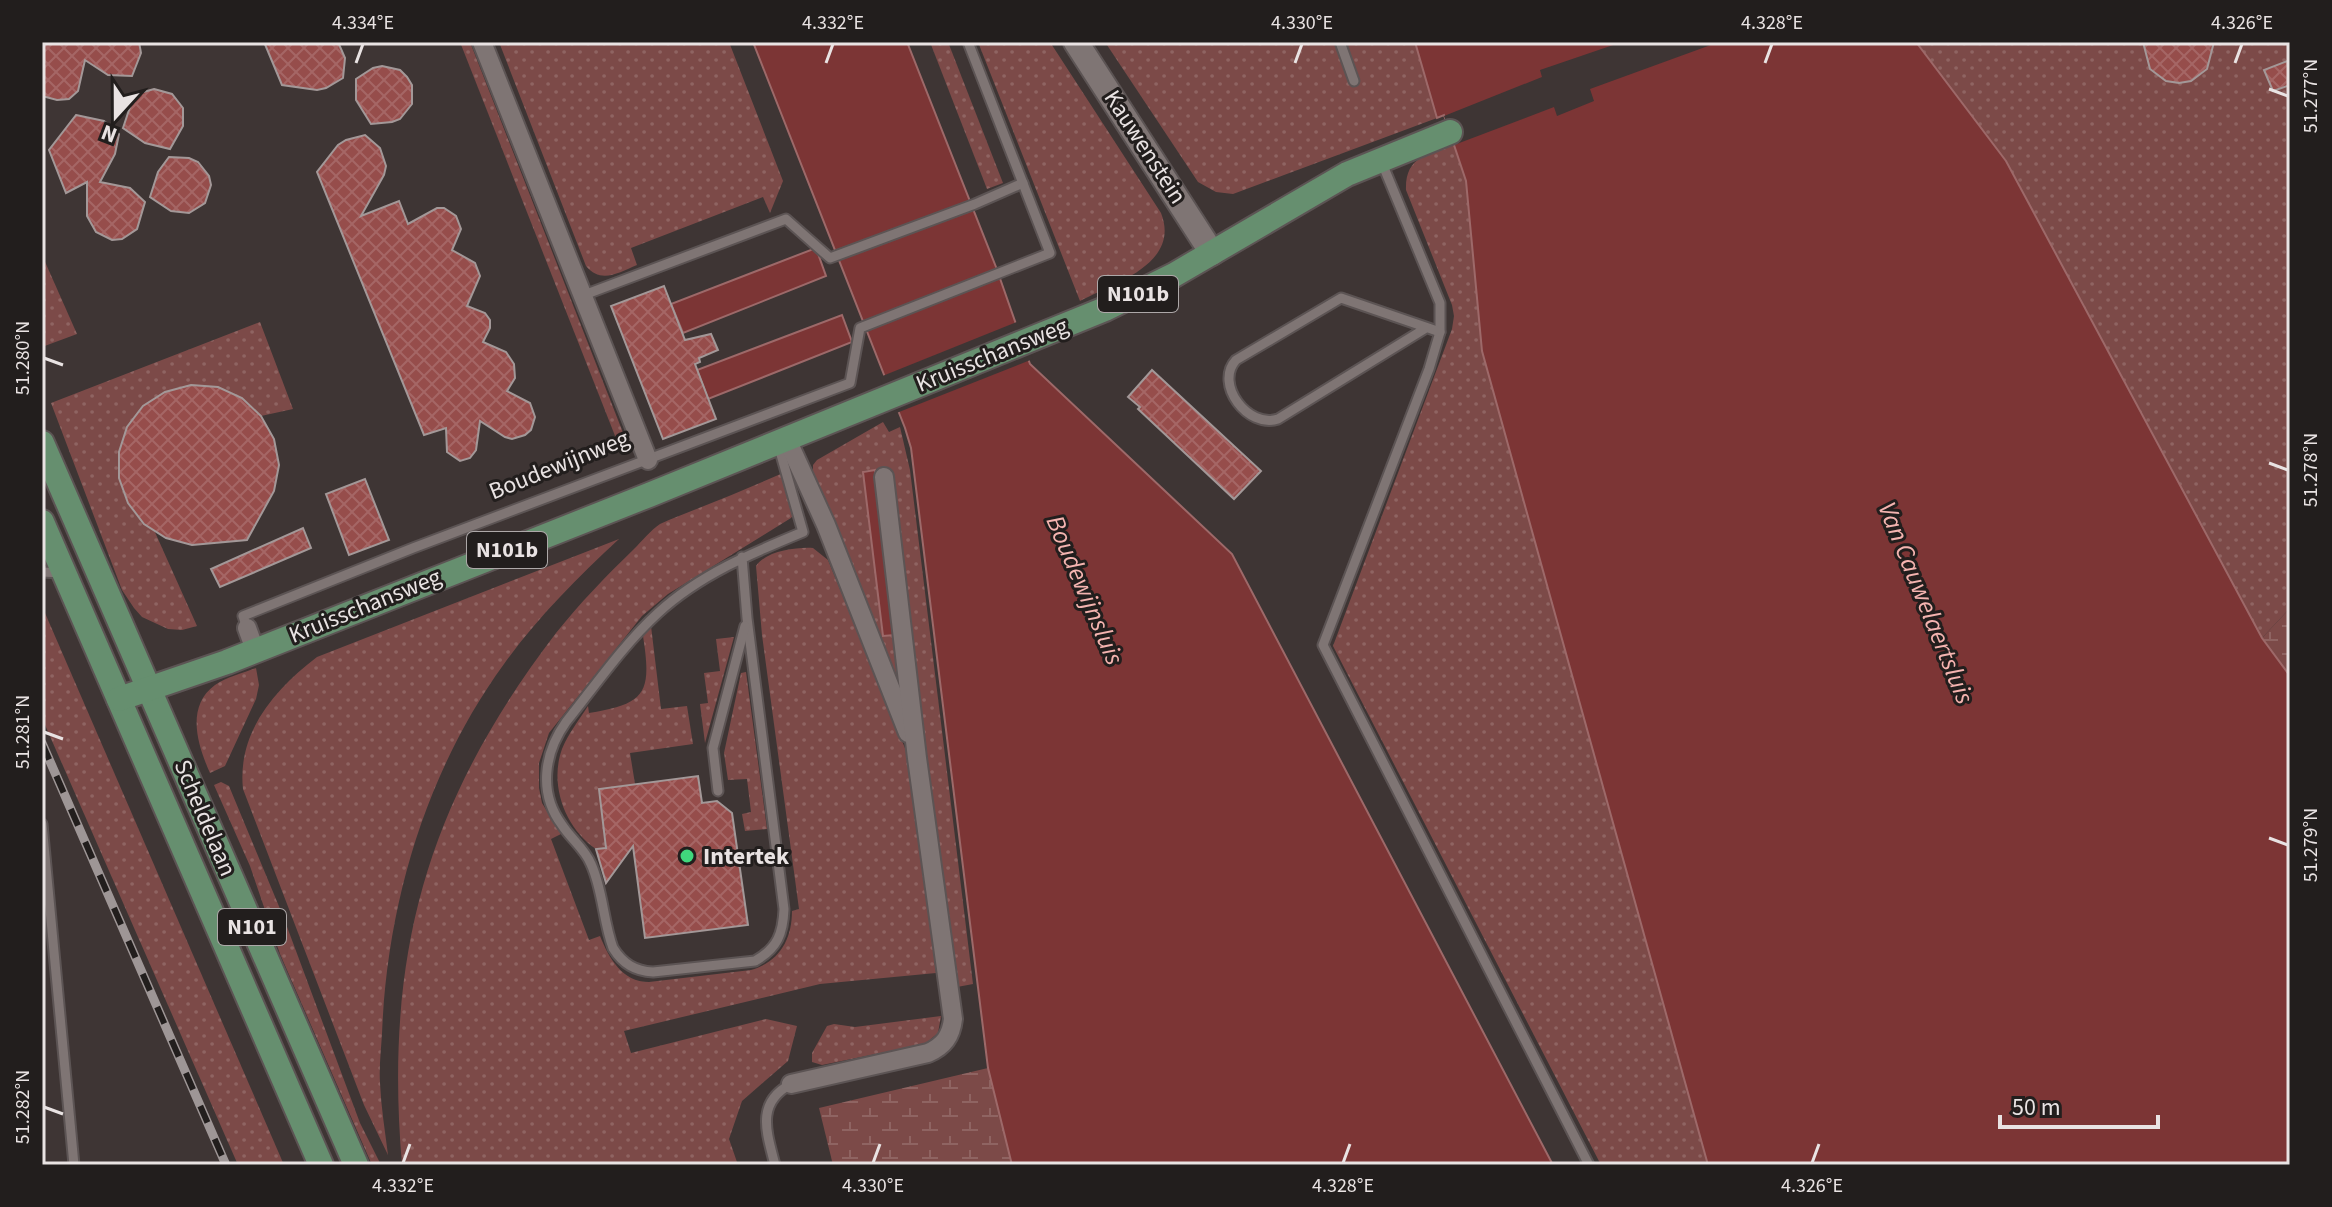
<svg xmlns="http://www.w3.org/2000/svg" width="2332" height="1207" viewBox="0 0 2332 1207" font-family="'Source Sans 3',sans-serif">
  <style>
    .green { fill: url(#green-dots) }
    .wetland { fill: url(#wetland-marsh) }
    .water { fill: #7c3535; stroke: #9d6969; stroke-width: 2 }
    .pier { fill: #3e3534 }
    .building { fill: url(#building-cross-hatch); stroke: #a39898; stroke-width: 2 }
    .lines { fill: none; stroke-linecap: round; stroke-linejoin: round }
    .lane-casing { stroke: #5c5454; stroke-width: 13 }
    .street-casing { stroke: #5c5454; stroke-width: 22 }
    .secondary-casing { stroke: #5c5454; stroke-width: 28 }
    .primary-casing { stroke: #5c5454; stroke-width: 28 }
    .lane { stroke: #7f7574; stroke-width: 9 }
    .street { stroke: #7f7574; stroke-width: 18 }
    .secondary { stroke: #7f7574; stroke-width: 24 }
    .primary { stroke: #668f6f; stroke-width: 24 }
    .rail-casing { stroke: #9e9696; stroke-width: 9 }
    .rail { stroke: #221e1d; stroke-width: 6; stroke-dasharray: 18; stroke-linecap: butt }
    .ticks { fill: none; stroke: #e9e3e3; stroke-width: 3 }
    .poi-dot { fill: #40d77c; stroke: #221e1d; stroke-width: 3 }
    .labels { text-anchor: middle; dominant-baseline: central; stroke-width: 6; stroke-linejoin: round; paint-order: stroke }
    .shield { fill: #221e1d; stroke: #ada8a8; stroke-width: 2 }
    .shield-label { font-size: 22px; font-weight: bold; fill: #e9e3e3 }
    .street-label { font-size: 24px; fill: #e9e3e3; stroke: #221e1d }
    .poi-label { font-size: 24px; font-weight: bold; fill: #e9e3e3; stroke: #221e1d; text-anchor: start }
    .water-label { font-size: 26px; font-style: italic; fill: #f5b4b0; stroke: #221e1d }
    .neatline { fill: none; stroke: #e9e3e3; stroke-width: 3 }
    .ticks-label { font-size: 20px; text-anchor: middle; fill: #e9e3e3 }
  </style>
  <defs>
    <pattern id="green-dots" width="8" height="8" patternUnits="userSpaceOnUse" patternTransform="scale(2)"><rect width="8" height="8" fill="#7c4a48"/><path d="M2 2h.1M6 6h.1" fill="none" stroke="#8f6462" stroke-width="1.8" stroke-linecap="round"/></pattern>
    <pattern id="wetland-marsh" width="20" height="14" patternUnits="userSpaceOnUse" patternTransform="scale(2)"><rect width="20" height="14" fill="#7c4a48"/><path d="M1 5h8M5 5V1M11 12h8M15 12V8" fill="none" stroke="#8f6462"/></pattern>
    <pattern id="building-cross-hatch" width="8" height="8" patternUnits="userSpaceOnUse" patternTransform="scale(2)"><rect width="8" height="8" fill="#964d4b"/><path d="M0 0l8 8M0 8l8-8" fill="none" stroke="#a56665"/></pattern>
  </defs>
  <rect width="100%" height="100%" fill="#3e3534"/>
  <!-- green -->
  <g class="green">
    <path d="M460,42H470L629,448L621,451Z"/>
    <path d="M499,42H729L783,181L770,213L763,197L631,248L637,265C618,273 601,284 586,266Z"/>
    <path d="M930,42H948L1003,183L987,189Z"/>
    <path d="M978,42H1050L1161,213C1181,264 1114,283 1080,301Z"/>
    <path d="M1105,42H1415L1437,118L1233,194L1216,192L1198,182Z"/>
    <path d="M1916,42H2290V608L2262,638L2006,161Z"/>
    <path d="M1454,144L1466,181L1482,351L1708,1165H1601L1333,646L1452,329L1454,316L1452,305L1406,190C1405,156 1428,155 1454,144Z"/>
    <path d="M42,255L77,334L42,347Z"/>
    <path d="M260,322L293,409L261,416C255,410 250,404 243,399C232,391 217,387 203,386C124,380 87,488 154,530L197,626L182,630L168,629L142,617L134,608L122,590L51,403Z"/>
    <path d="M883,422L889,432L900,427L910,470L973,984L957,987L890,468L863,471L883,635H895L900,678H895L813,474V465L817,460Z"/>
    <path d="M783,473C801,484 803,503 791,518L668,594L642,616L549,733L539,763V788L542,803L561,834L551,839L589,940L600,936C609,958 622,982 649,982L751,970C779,962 792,940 792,911L799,909L762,635L756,566C766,551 796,547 813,548L828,560L909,758L936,973L820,984L624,1031L631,1053L766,1019L797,1026L788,1061L742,1101L729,1139L738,1165H402C384,954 427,802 556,633C580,603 606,576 634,549C642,541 651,530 660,524C672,518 687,513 699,508C727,497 755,485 783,473Z"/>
    <path d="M619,539C577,578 537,618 504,664C426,771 387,904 382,1034C381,1050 379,1067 380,1083C381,1107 385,1131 388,1155L364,1105L243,789C237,732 275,689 317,657Z"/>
    <path d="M42,608L45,613L284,1165H238L42,718Z"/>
    <path d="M651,626L661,709L687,706L693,744L630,753L635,784L599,791L603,825L630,822L633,845L596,849C565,828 549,785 562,749C568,734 579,720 588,706L589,713C646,704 652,693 643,636Z"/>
    <path d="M734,637L705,743L700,704L708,703L704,673L720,671L716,639Z"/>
    <path d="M256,668L259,685L256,699L225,766L210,773C198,746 185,707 215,685C226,677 243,673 256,668Z"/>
    <path d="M746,672L767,829L745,831L742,814L751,812L747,779L728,780L724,753L741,673Z"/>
    <path d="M221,782L229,786L283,916L360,1123L381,1165H372L280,954L250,866L214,785Z"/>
    <path d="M941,1016L938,1033L925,1044L822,1065L812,1062V1053L827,1026L834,1024L855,1027Z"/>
  </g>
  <!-- wetland -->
  <g class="wetland">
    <path d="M2290,608V676L2262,638Z"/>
    <path d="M988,1068L1012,1165H833L819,1108Z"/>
  </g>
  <!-- water -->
  <g class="water">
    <path d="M753,42H907L996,267L1030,364L1232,554L1553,1165H1012L988,1068L911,448L905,428Z"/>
    <path d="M1415,42H1916L2006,161L2262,638L2290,676V1165H1708L1482,351L1466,181L1444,115L1437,118Z"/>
    <path d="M816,248L826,276L683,333L671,304Z"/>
    <path d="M842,315L852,342L708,399L697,370Z"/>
    <path d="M875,470L895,635L883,636L863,472Z"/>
  </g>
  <!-- pier -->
  <g class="pier">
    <path d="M1622,42H1719L1590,89L1594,101L1557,116L1554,107L1454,145L1444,116L1542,77L1540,70Z"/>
    <path d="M1019,321L1033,359L894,414L880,377Z"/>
  </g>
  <!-- building -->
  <g class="building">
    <path d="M42,42H139L141,53L132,76L108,75L85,60L78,91L69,99L57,100L42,96Z"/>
    <path d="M264,42H338L345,58L343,78L326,88L317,90L282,85Z"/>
    <path d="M2143,42H2214L2207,69L2191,81L2179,83L2166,81L2150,69Z"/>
    <path d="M2290,60V85L2273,91L2264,70Z"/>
    <path d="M382,66L400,70L407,77L412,85V104L400,119L392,122L371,124L356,100V79L373,68Z"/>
    <path d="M154,89L172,94L183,108V126L170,149L145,143L123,128L131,104L140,93Z"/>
    <path d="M76,115L104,121L119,134L115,154L100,182L130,188L145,202L137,229L122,239L112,240L96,232L87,216V182L66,193L49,150Z"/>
    <path d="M365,135L380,148L386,166L384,175L361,216L399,201L408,224L437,208H444L456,216L461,229L452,250L475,263L480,276L467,306L485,313L490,320V328L483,342L506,352L514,364L515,378L507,391L530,403L535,417L531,430L525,435L512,439L505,437L480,421L476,450L470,458L460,461L447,452L446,428L424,435L317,172L338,145L346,140Z"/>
    <path d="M169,157L189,158L198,162L209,176L211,185L205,203L189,213L171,211L150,197L158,172Z"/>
    <path d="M664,286L685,340L711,334L718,350L699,358L700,362L695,364L716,419L663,439L611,306Z"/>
    <path d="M1152,370L1261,471L1234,499L1138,409L1140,407L1128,397Z"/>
    <path d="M191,385L218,387L242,398L261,416L274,439L279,465L274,491L247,540L192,545L166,538L144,524L128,503L119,478V452L127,427L143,406L165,392Z"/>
    <path d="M365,479L389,540L349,555L326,494Z"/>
    <path d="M303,528L311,548L220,587L211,569Z"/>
    <path d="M698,776L702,803L717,801L732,813L748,925L645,938L633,846L606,883L596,849L606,848L599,789Z"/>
  </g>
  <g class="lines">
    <defs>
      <g id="lane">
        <path d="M1340,42L1354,81"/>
        <path d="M1382,163L1440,303V332L1429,369L1323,645L1589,1165"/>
        <path d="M584,295L786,219L830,258L975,204L1023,183"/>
        <path d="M1426,328L1278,419C1248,429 1214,384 1236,360L1341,298L1440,332"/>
        <path d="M742,557L747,618L784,909C783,933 778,948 755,961L653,972C635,971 623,964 613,948C603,921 603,890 591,864C585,849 571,839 562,825C538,793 544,753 566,722C595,686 623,645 658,613C699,575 752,553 803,532L778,444"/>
        <path d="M42,572L63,573"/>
        <path d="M247,628L243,616L413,548L850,383L860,328L1050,253L968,42"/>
        <path d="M718,791L713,748L745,626"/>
        <path d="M42,824L74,1165"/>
        <path d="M775,1165C767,1133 755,1103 791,1084"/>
      </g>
      <g id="street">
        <path d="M482,42L648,460"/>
        <path d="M786,437L826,525L908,733"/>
        <path d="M247,628L255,650"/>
        <path d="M791,1084L928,1053C944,1046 951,1036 953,1019L917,758L884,477"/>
      </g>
      <path id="secondary" d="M1076,42L1212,253"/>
      <g id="primary">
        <path d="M42,443L356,1165"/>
        <path d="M42,522L321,1165"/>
        <path d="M119,699L227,662L649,495L1105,309L1174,275L1347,174L1450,132"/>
      </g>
    </defs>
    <!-- lane casing -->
    <use href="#lane" class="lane-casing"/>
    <!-- street casing -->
    <use href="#street" class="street-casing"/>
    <!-- secondary casing -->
    <use href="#secondary" class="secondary-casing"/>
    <!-- primary casing -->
    <use href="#primary" class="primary-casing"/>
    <!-- lane -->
    <use href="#lane" class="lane"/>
    <!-- street -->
    <use href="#street" class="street"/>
    <!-- secondary -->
    <use href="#secondary" class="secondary"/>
    <!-- primary -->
    <use href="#primary" class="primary"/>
    <defs>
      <path id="rail" d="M42,743L226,1165"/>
    </defs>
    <!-- rail casing -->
    <use href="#rail" class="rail-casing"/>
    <!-- rail -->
    <use href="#rail" class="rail"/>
  </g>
  <!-- ticks -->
  <path class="ticks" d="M356,63L363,44M826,63L833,44M1295,63L1302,44M1765,63L1772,44M2235,63L2242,44M2269,89L2288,96M44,358L63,365M2269,463L2288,470M44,732L63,739M2269,838L2288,845M44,1107L63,1114M403,1163L410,1144M873,1163L880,1144M1343,1163L1350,1144M1812,1163L1819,1144"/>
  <!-- markers -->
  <circle class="poi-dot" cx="687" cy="856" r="8"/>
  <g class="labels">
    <!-- shield labels -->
    <g class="shield">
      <rect x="1098" y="276" width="80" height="36" rx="6"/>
      <rect x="467" y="532" width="80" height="36" rx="6"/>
      <rect x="218" y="909" width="68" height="36" rx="6"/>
    </g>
    <g class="shield-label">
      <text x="1138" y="294">N101b</text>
      <text x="507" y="550">N101b</text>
      <text x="252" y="927">N101</text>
    </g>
    <!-- street labels -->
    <g class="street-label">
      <text transform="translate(1145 147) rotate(57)">Kauwenstein</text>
      <text transform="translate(992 355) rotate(-22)">Kruisschansweg</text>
      <text transform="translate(559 465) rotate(-22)">Boudewijnweg</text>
      <text transform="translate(365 606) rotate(-22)">Kruisschansweg</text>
      <text transform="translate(205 818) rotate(67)">Scheldelaan</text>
    </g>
    <!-- poi labels -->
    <g class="poi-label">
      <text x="703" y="856">Intertek</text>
    </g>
    <!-- water labels -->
    <g class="water-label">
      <text transform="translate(1085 590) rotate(67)">Boudewijnsluis</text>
      <text transform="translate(1926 603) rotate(68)">Van Cauwelaertsluis</text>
    </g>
  </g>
  <!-- border -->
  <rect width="2332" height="1207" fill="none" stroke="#221e1d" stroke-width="88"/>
  <!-- north arrow -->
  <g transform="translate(116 116) rotate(201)" stroke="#221e1d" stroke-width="6" paint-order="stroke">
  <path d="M0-6L14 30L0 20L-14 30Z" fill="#e9e3e3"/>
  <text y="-12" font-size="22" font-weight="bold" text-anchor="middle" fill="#e9e3e3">N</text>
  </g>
  <!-- scale -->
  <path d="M2000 1115v12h158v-12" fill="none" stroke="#e9e3e3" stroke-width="4"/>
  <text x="2012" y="1115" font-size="24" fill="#e9e3e3" stroke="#221e1d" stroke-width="6" paint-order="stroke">50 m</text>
  <rect x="44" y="44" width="2244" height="1119" class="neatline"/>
  <g class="ticks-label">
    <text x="363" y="29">4.334°E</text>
    <text x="833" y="29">4.332°E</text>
    <text x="1302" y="29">4.330°E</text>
    <text x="1772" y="29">4.328°E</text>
    <text x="2242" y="29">4.326°E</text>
    <text transform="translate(2310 96) rotate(-90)" y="7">51.277°N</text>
    <text transform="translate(22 358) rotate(-90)" y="7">51.280°N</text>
    <text transform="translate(2310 470) rotate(-90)" y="7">51.278°N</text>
    <text transform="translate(22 732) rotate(-90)" y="7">51.281°N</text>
    <text transform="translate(2310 845) rotate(-90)" y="7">51.279°N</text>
    <text transform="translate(22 1107) rotate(-90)" y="7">51.282°N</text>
    <text x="403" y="1192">4.332°E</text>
    <text x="873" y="1192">4.330°E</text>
    <text x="1343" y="1192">4.328°E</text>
    <text x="1812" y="1192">4.326°E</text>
  </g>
</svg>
